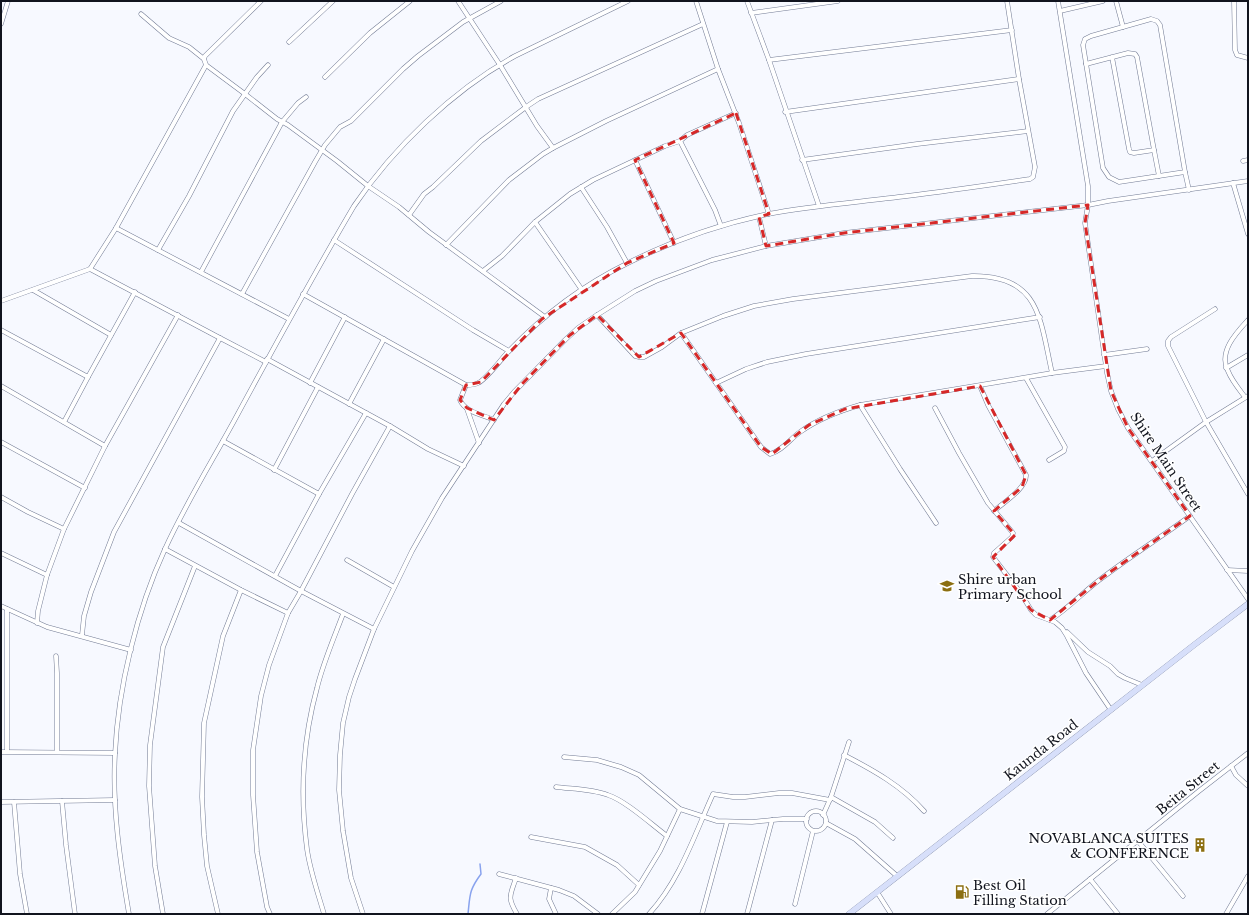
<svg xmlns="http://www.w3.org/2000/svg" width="1249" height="915" viewBox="0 0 1249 915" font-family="'Libre Baskerville',serif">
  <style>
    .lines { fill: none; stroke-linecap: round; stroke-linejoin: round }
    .stream { stroke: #89a3ee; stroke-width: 1.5 }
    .minor-casing { stroke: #737c95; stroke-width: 5 }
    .secondary-casing { stroke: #737c95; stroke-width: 6 }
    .minor { stroke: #fff; stroke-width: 4 }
    .secondary { stroke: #d7dffa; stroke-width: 5.5 }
    .marked { fill: none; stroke: #d62828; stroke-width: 3; stroke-dasharray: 8 5; stroke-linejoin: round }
    .labels { text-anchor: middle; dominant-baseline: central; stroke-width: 3; stroke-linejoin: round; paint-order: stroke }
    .street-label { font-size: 13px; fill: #11141e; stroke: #fff }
    .poi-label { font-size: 13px; fill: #11141e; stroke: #fff; text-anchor: start }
  </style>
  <rect width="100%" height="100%" fill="#f7f9ff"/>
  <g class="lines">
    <!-- stream -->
    <path class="stream" d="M468,914C470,895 469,890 481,874L480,864"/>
    <defs>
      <g id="minor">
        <path d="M261,1L205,56L204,59L206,65L245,94L277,119L288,125L337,161L368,186L399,207L429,232L545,317"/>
        <path d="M458,1L500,65L537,126L553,148"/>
        <path d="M696,1L718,69L739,123L769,214"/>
        <path d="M747,1L769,60L819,206"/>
        <path d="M1058,1L1088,186V205L1085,223L1107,373L1111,391L1118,409L1128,428L1248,599"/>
        <path d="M1116,1L1123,27"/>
        <path d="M1234,1L1235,50L1237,55L1248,58"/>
        <path d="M1060,11L1103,1"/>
        <path d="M751,13L838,1"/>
        <path d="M141,14L169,38L189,47L204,59"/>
        <path d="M1151,19L1157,21L1160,25L1185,172L1119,182L1109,177L1103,168L1083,45L1085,39L1091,36Z"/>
        <path d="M1,24L8,1"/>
        <path d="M289,42L333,1"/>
        <path d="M769,60L1012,30"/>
        <path d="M1086,64L1128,53L1135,54L1137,57L1154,150L1134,153L1130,152L1129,149L1112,57"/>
        <path d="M325,77L370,33L410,1"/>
        <path d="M785,112L1019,79"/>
        <path d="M680,141L715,210L721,226"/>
        <path d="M1154,150L1159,176"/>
        <path d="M635,160L674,243"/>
        <path d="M802,160L917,144L1028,131"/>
        <path d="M1243,161L1248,160"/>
        <path d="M1185,172L1189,190"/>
        <path d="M1233,183L1248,234"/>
        <path d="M581,187L607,227L627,263"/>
        <path d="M409,215L424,194L433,187L481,141L526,107L538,99L703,24"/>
        <path d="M759,217L766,246"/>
        <path d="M535,222L582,290"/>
        <path d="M116,228L289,319"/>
        <path d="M334,240L473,330L509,351"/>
        <path d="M446,245L509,180L543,154L553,148L606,121L718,69"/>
        <path d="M158,250L189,196L233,111L257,77L268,65"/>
        <path d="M90,269L220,338L266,362"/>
        <path d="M483,271L502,256L535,222L570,194L593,180L665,146L680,141L687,135L736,113"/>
        <path d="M201,272L282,122L298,103L306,97"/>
        <path d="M33,290L111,335"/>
        <path d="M242,294L315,162L325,145L340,127L351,121L403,69L418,56L463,22L501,1"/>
        <path d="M303,294L466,385C470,385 475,385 478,383C487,379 501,359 508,352C542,316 583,285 628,263C672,241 720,224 768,214C814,205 861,202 907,196C948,191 989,185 1030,179L1033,177L1035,167L1019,79L1007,1"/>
        <path d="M1,301L90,269L116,228L206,65"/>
        <path d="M1215,309L1171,337L1168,341V346L1206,422L1248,494"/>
        <path d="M597,315L635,356L639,357H644L662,347L681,333L723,316L754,306L793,299L972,276C1040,275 1040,319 1052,373"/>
        <path d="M1,330L88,377L135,292"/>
        <path d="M681,333L761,447L770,454C782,451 790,439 800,432C818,419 839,411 860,405L1052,373L1106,366"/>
        <path d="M1104,355L1147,349"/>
        <path d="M267,359L390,426L428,449L464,466"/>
        <path d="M1226,368L1248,355"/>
        <path d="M1026,378L1065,447L1064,451L1049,460"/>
        <path d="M310,383L345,317"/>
        <path d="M716,383L746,369L767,362L806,354L1040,317"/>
        <path d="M466,385L460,400C465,412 483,415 494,420"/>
        <path d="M1,386L105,446"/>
        <path d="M980,386L988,405L1026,475C1027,488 1004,502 994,511"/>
        <path d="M1245,397C1239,389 1232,381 1228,371C1218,352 1236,333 1248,320"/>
        <path d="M349,404L384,339"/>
        <path d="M860,405L900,469L936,523"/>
        <path d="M935,408L959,453L988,503L1013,533L1012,537L994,553L993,557L1020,592L1031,610L1036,615L1055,622L1062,628L1067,636L1086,673L1111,710"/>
        <path d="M467,409L479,443"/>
        <path d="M64,422L88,377"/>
        <path d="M223,441L319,494L366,413"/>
        <path d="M1,442L85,488"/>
        <path d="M1152,461L1206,422L1248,396"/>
        <path d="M274,470L318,387"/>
        <path d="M1,497L28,512L64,529"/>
        <path d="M179,523L301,591L374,629"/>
        <path d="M165,549L241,590L288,613"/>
        <path d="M1,553L47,575"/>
        <path d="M347,560L394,587"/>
        <path d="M1227,570L1248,571"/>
        <path d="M275,576L319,494"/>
        <path d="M1,606L47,627L131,650"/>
        <path d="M7,609V751"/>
        <path d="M1050,620C1069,608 1084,591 1102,578C1131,556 1161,537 1190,516"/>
        <path d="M37,623L38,611L47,575L64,529L105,446L178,315"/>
        <path d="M1067,632L1088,652L1110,666L1118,674L1125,678L1142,685"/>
        <path d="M82,635L84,616L91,592L114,532L220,338"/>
        <path d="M56,656L57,673V752"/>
        <path d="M1,752L115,753"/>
        <path d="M844,755C873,770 902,786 924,811"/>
        <path d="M564,757L597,760L621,767L639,775L680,809L717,821L752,822L783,819H807"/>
        <path d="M1231,766L1236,775L1248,786"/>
        <path d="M556,787C573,789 592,789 608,795C626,801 651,824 667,836"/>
        <path d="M831,797L875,822L893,838"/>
        <path d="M62,801L66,845L75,914"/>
        <path d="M1,802L115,800"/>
        <path d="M14,802L20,874L27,914"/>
        <circle cx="816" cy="821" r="10"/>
        <path d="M823,815L831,797L849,742"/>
        <path d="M826,823L855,839L897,876"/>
        <path d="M531,837L585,847L617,865L639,885"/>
        <path d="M1138,841L1183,896"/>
        <path d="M499,874L559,890L574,896L598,914"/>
        <path d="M516,878C510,896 507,897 517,914"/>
        <path d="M1090,879L1118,914"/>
        <path d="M551,888L549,899L556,914"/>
        <path d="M877,892L891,914"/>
        <path d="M795,904L813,831"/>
        <path d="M129,914C120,861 112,807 115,754C118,687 137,610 165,549C185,505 211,463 234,421C273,349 312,277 354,206C393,148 453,90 515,56L628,1"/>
        <path d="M163,914L155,866L149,786L150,745L163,647L195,566"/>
        <path d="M218,914L207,866L204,835L202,797L204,723L223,636L241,590"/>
        <path d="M270,914L267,907L257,852L253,795V750L261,696L269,665L288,613L301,591L352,494L390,426"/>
        <path d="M324,914C318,893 310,871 307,849C300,796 303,739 317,688C323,663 334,638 343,614"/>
        <path d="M363,914L351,878L343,831L339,790L340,755L343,723L349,697L355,679L374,629L412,551L442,498L504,404L514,392L565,340L578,328L597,315L635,291L656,281L712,260L766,246L844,233L1088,205L1108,201L1248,181"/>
        <path d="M612,914L635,892L660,851L680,809"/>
        <path d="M649,914C680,880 694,836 713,794L733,797H745L779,793H792L830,800"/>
        <path d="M702,914L727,822"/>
        <path d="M747,914L772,820"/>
        <path d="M1047,914L1199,791L1248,753"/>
        <path d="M1226,914L1248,876"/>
      </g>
      <path id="secondary" d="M849,914L1194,645L1248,604"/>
    </defs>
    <!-- minor casing -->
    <use href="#minor" class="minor-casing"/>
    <!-- secondary casing -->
    <use href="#secondary" class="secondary-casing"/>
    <!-- minor -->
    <use href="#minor" class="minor"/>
    <!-- secondary -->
    <use href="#secondary" class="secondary"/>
  </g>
  <!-- marked area -->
  <path class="marked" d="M736,113L769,214L759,217L766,246L844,233L1088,205L1085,223L1111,391L1128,428L1190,516L1103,577L1050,620L1031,610L993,557L1015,535L994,511L1022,487L1026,475L980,386L845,409L809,425L772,454L761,447L681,333L639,357L597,315L570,335L522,384L494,420L467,408L460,400L466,385L481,382L542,319L627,263L674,243L635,160Z"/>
  <!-- icons -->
  <defs>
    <symbol id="school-bare" viewBox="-9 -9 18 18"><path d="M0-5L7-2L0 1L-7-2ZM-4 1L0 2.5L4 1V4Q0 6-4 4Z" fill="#8c6f11" stroke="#fff" stroke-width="2.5" paint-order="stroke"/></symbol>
    <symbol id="building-bare" viewBox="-9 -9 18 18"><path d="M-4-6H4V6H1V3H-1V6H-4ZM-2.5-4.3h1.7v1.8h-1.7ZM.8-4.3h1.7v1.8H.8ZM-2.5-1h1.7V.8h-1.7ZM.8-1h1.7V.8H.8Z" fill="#8c6f11" stroke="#fff" stroke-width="2.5" paint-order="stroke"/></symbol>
    <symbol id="fuel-bare" viewBox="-9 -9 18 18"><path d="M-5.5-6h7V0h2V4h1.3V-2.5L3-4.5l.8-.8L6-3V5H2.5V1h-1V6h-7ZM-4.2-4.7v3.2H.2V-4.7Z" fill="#8c6f11" stroke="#fff" stroke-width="2.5" paint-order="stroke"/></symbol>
  </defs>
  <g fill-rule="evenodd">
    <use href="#school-bare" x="937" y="576" width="20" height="20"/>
    <use href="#building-bare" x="1190" y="835" width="20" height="20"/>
    <use href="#fuel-bare" x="952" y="882" width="20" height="20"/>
  </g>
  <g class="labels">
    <!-- street labels -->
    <g class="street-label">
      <text transform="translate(1166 462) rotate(56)">Shire Main Street</text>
      <text transform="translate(1041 750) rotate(-38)">Kaunda Road</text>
      <text transform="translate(1188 788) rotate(-39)">Beita Street</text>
    </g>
    <!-- poi labels -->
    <g class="poi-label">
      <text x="958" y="579">Shire urban<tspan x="958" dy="15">Primary School</tspan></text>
      <text x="1189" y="838" text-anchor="end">NOVABLANCA SUITES<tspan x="1189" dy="15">&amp; CONFERENCE</tspan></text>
      <text x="973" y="885">Best Oil<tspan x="973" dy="15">Filling Station</tspan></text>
    </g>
  </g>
  <!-- border -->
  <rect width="1249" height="915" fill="none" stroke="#11141e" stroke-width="4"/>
</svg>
